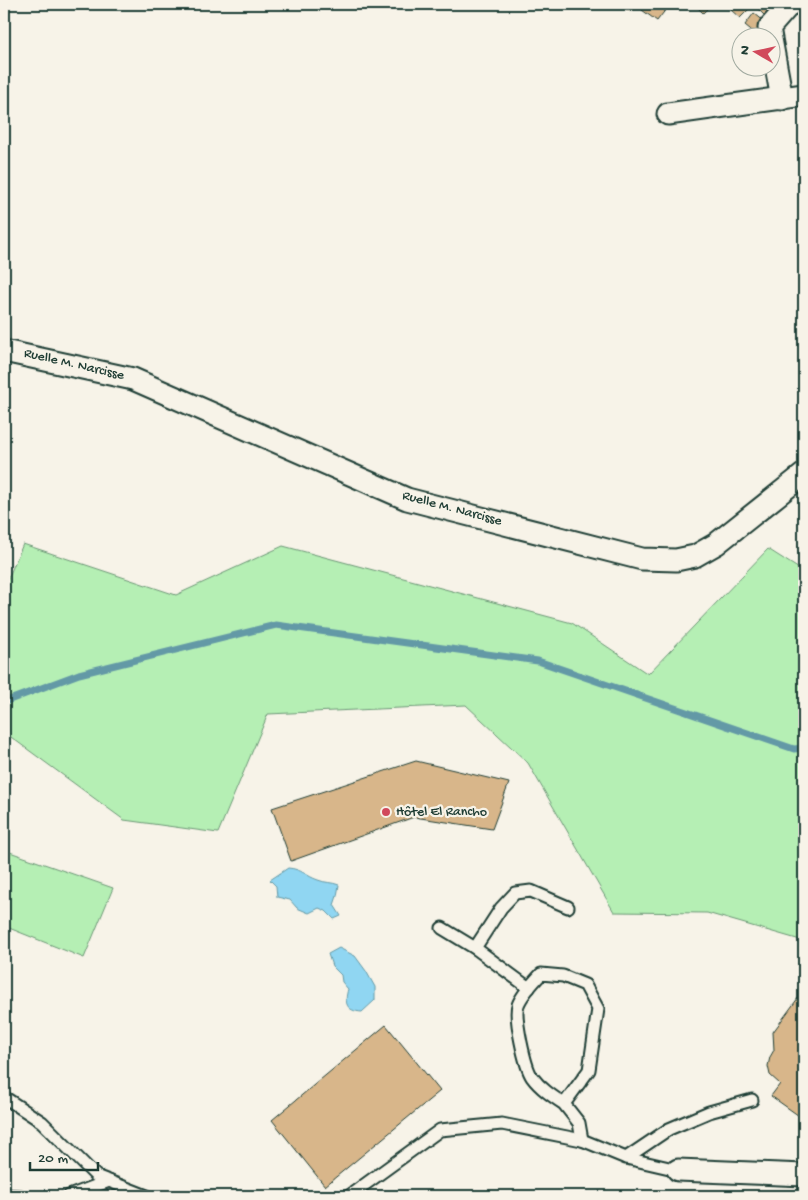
<svg xmlns="http://www.w3.org/2000/svg" width="808" height="1200" viewBox="0 0 808 1200" font-family="'Gochi Hand',sans-serif">
  <style>
    .green { fill: #b5efb4; stroke: #6a9674 }
    .water { fill: #90d6f2; stroke: #6399a6 }
    .lines { fill: none; stroke-linecap: round; stroke-linejoin: round }
    .stream { stroke: #6399a6; stroke-width: 7 }
    .building { fill: #d8b68a; stroke: #1f3d34 }
    .lane-casing { stroke: #1f3d34; stroke-width: 15 }
    .street-casing { stroke: #1f3d34; stroke-width: 25 }
    .lane { stroke: #f7f3e8; stroke-width: 11 }
    .street { stroke: #f7f3e8; stroke-width: 21 }
    .poi-dot { fill: #d1495b; stroke: #f7f3e8; stroke-width: 2 }
    .labels { text-anchor: middle; dominant-baseline: central; stroke-width: 4.5; stroke-linejoin: round; paint-order: stroke }
    .street-label { font-size: 14px; fill: #1f3d34; stroke: #f7f3e8 }
    .poi-label { font-size: 14px; fill: #1f3d34; stroke: #f7f3e8; text-anchor: start }
  </style>
  <rect width="100%" height="100%" fill="#f7f3e8"/>
  <filter id="ink" filterUnits="userSpaceOnUse"><feTurbulence type="fractalNoise" baseFrequency=".02" numOctaves="2"/><feDisplacementMap in="SourceGraphic" scale="10" xChannelSelector="R" yChannelSelector="G"/><feConvolveMatrix kernelMatrix="1 2 1 2 8 2 1 2 1" color-interpolation-filters="sRGB"/></filter>
  <g filter="url(#ink)">
    <!-- green -->
    <g class="green">
      <path d="M23,544L176,595L283,546L572,623L648,674L768,549L804,572V941L707,913L614,912L528,763L466,705L268,714L218,833L124,820L4,732V588Z"/>
      <path d="M4,850L113,888L84,958L4,926Z"/>
    </g>
    <!-- water -->
    <g class="water">
      <path d="M288,868C302,869 306,876 318,880C325,883 332,882 339,885L337,896L334,905L341,916L334,919L326,911L319,908L309,913L297,908L290,900L277,897L276,886L270,880Z"/>
      <path d="M339,948L355,956L366,971L375,987V1000L362,1012C346,1011 344,1003 348,989L342,982L341,975L332,966L328,954Z"/>
    </g>
    <g class="lines">
      <!-- stream -->
      <path class="stream" d="M4,702L79,674L276,625L538,661L794,749L804,748"/>
    </g>
    <!-- building -->
    <g class="building">
      <path d="M619,4H634L629,11Z"/>
      <path d="M646,4H670L657,21L642,10Z"/>
      <path d="M694,4H712L703,13Z"/>
      <path d="M737,4H747L751,7L740,18L731,10Z"/>
      <path d="M753,4H777L765,16Z"/>
      <path d="M754,13L765,22L756,34L745,25Z"/>
      <path d="M416,761L509,783L492,829L414,817L291,861L272,808Z"/>
      <path d="M804,990V1132L802,1118L771,1096L780,1084L770,1075L768,1066L770,1057L774,1050L773,1032Z"/>
      <path d="M386,1025L440,1091L325,1186L272,1120Z"/>
    </g>
    <g class="lines">
      <defs>
        <g id="lane">
          <path d="M442,928L475,948L529,988"/>
          <path d="M475,948L501,908L515,893L531,891L568,907"/>
          <path d="M4,1097L42,1122L96,1176L147,1196"/>
          <path d="M564,1104C552,1096 540,1088 532,1077C525,1067 514,1017 518,1005C522,994 533,983 541,974L563,976L585,985L598,1009L589,1070L564,1104L579,1123L582,1140"/>
          <path d="M626,1158L669,1129L709,1112L752,1100"/>
          <path d="M4,1195L21,1196"/>
          <path d="M69,1196L109,1181"/>
          <path d="M349,1196L440,1130L502,1124L582,1140L626,1158L678,1170"/>
        </g>
        <g id="street">
          <path d="M782,99L769,28L790,4"/>
          <path d="M668,114L804,95"/>
          <path d="M4,351L133,379L407,499L642,559L676,560L695,556L716,544L804,474"/>
          <path d="M678,1170L804,1175"/>
        </g>
      </defs>
      <!-- lane casing -->
      <use href="#lane" class="lane-casing"/>
      <!-- street casing -->
      <use href="#street" class="street-casing"/>
      <!-- lane -->
      <use href="#lane" class="lane"/>
      <!-- street -->
      <use href="#street" class="street"/>
    </g>
  </g>
  <!-- markers -->
  <circle class="poi-dot" cx="386" cy="812" r="5"/>
  <g class="labels">
    <!-- street labels -->
    <g class="street-label">
      <text transform="translate(74 365) rotate(13)">Ruelle M. Narcisse</text>
      <text transform="translate(452 509) rotate(15)">Ruelle M. Narcisse</text>
    </g>
    <!-- poi labels -->
    <g class="poi-label">
      <text x="396" y="812">Hôtel El Rancho</text>
    </g>
  </g>
  <!-- margin -->
  <rect width="808" height="1200" fill="none" stroke="#f7f3e8" stroke-width="20"/>
  <rect x="10" y="10" width="788" height="1180" fill="none" stroke="#1f3d34" stroke-width="2" filter="url(#ink)"/>
  <!-- north arrow -->
  <g transform="translate(756 52) rotate(279)"><circle r="24" fill="#f7f3e8" stroke="#a1aaa0"/>
  <path d="M0-4L9 19L0 12L-9 19Z" fill="#d1495b"/>
  <text y="-8" font-size="14" font-weight="bold" text-anchor="middle" fill="#1f3d34">N</text>
  </g>
  <!-- scale -->
  <path d="M30 1162v8h68v-8" fill="none" stroke="#1f3d34" stroke-width="2.5"/>
  <text x="38" y="1162" font-size="15" fill="#1f3d34" stroke="#f7f3e8" stroke-width="4" paint-order="stroke">20 m</text>
</svg>
